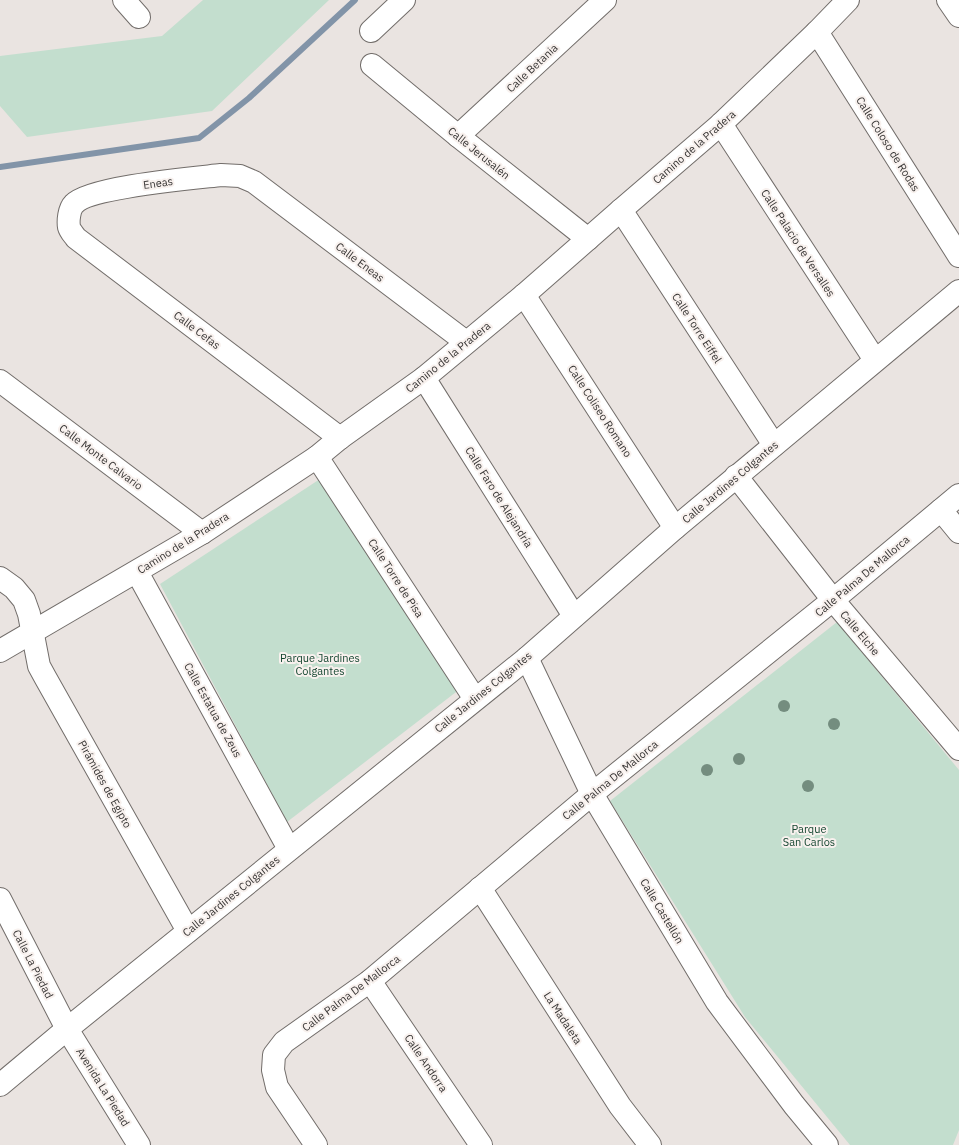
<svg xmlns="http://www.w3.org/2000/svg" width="959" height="1145" viewBox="0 0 959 1145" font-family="'IBM Plex Sans',sans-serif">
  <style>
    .green { fill: #c3dece }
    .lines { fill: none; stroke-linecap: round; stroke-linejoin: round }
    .stream { stroke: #8294a8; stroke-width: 6 }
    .minor-casing { stroke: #726d6a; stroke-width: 24 }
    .minor { stroke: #fff; stroke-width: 22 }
    .tree { fill: #748d7f }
    .labels { text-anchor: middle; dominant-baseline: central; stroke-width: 4; stroke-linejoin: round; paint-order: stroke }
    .street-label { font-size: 11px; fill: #373534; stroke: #f8f1ee }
    .park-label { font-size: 11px; fill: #13452f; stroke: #f8f1ee }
  </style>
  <rect width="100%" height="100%" fill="#eae4e1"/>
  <!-- green -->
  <g class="green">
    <path d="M203,0H329L212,111L27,137L0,106V56L162,36Z"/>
    <path d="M320,479L460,689L287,822L160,584Z"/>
    <path d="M837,622L959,770V1130L953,1145H850L745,1017L610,801Z"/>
  </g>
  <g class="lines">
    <!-- stream -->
    <path class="stream" d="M0,167L199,138L249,98L355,0"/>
    <defs>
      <g id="minor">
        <path d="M124,0L139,17"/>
        <path d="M948,0L959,16"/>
        <path d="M371,31L404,0"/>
        <path d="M817,32L959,256"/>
        <path d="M372,65L458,136L588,239"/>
        <path d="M721,124L875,360"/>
        <path d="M458,136L605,0"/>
        <path d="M621,210L774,445"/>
        <path d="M524,295L675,528"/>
        <path d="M424,378L574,616"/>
        <path d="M0,381L202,533"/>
        <path d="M340,438L76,238C74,235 70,231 69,227C68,221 69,209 74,204C89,187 195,178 221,175L240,176L254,182L466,342"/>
        <path d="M317,457L475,699"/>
        <path d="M736,476L833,600L959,749"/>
        <path d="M941,510L959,532"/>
        <path d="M137,572L289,849"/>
        <path d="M0,578L14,588L24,600L29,614L39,666L45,677L188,931"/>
        <path d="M0,651L202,533L317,457L340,438L424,378L524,295L621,210L721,124L817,32L848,0"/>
        <path d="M527,658L592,794L717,1002L794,1105L827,1145"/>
        <path d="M480,888L620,1106L650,1145"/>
        <path d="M0,899L67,1029L139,1145"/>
        <path d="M370,981L481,1145"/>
        <path d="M0,1085L67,1029L527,658L675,528L959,291"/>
        <path d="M316,1145L277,1087L273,1070L274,1055L284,1042L370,981L592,794L833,600L959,495"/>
      </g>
    </defs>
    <!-- minor casing -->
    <use href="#minor" class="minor-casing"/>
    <!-- minor -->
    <use href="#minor" class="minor"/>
  </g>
  <!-- trees -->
  <g class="tree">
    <circle cx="784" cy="706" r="6"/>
    <circle cx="834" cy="724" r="6"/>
    <circle cx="739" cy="759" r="6"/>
    <circle cx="707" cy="770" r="6"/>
    <circle cx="808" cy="786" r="6"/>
  </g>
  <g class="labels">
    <!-- street labels -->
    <g class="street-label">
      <text transform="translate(532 68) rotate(-43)">Calle Betania</text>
      <text transform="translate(888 144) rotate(58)">Calle Coloso de Rodas</text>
      <text transform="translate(694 147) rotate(-41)">Camino de la Pradera</text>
      <text transform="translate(479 153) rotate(39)">Calle Jerusalén</text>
      <text transform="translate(158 183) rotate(-8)">Eneas</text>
      <text transform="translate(798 243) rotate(57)">Calle Palacio de Versalles</text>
      <text transform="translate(360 262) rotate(37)">Calle Eneas</text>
      <text transform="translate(697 328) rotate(57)">Calle Torre Eiffel</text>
      <text transform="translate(197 330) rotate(37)">Calle Cefas</text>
      <text transform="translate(448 357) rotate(-39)">Camino de la Pradera</text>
      <text transform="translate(600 411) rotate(57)">Calle Coliseo Romano</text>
      <text transform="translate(101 457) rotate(37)">Calle Monte Calvario</text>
      <text transform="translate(730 482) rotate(-40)">Calle Jardines Colgantes</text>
      <text transform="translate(499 497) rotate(58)">Calle Faro de Alejandría</text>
      <text transform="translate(183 543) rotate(-32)">Camino de la Pradera</text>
      <text transform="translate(862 576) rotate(-40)">Calle Palma De Mallorca</text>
      <text transform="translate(396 578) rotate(57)">Calle Torre de Pisa</text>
      <text transform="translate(860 633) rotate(50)">Calle Elche</text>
      <text transform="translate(483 692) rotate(-39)">Calle Jardines Colgantes</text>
      <text transform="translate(213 710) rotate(61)">Calle Estatua de Zeus</text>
      <text transform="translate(610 780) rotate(-39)">Calle Palma De Mallorca</text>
      <text transform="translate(105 784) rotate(61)">Pirámides de Egipto</text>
      <text transform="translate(231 896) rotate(-39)">Calle Jardines Colgantes</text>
      <text transform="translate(662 911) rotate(59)">Calle Castellón</text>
      <text transform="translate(33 964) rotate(63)">Calle La Piedad</text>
      <text transform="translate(351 993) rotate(-37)">Calle Palma De Mallorca</text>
      <text transform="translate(563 1018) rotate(57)">La Madaleta</text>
      <text transform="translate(426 1063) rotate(56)">Calle Andorra</text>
      <text transform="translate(103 1087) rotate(58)">Avenida La Piedad</text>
    </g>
    <!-- park labels -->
    <g class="park-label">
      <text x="320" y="658">Parque Jardines<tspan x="320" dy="13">Colgantes</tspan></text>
      <text x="809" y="829">Parque<tspan x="809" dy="13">San Carlos</tspan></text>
    </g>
  </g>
</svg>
